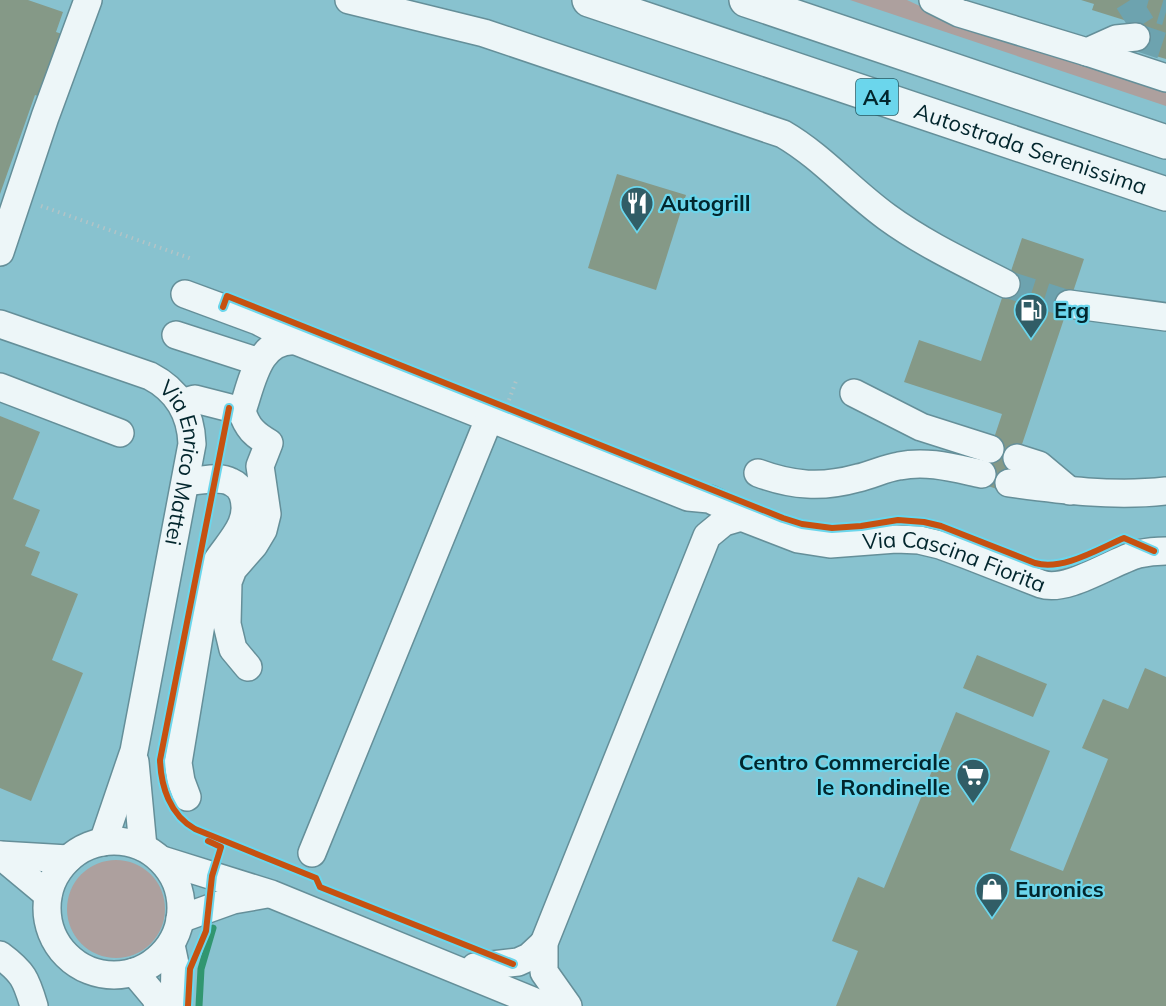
<svg xmlns="http://www.w3.org/2000/svg" width="1166" height="1006" viewBox="0 0 1166 1006" font-family="Mulish,sans-serif">
  <style>
    .green { fill: #ada09e }
    .lines { fill: none; stroke-linecap: round; stroke-linejoin: round }
    .stream { stroke: #319670; stroke-width: 7 }
    .building { fill: #859987 }
    .minor-tunnel { stroke: #6da3af; stroke-width: 27; stroke-dasharray: 27 14; stroke-linecap: butt }
    .minor-casing { stroke: #658f99; stroke-width: 30 }
    .highway-casing { stroke: #658f99; stroke-width: 36 }
    .path { stroke: #b2c4c7; stroke-width: 4; stroke-dasharray: 1.5 4.5; stroke-linecap: butt }
    .minor { stroke: #edf6f8; stroke-width: 27 }
    .highway { stroke: #edf6f8; stroke-width: 33 }
    .cycleway-casing { stroke: #6bd6ec; stroke-width: 10 }
    .cycleway { stroke: #c65111; stroke-width: 6 }
    .labels { text-anchor: middle; dominant-baseline: central; stroke-width: 4.5; stroke-linejoin: round; paint-order: stroke }
    .shield { fill: #6bd6ec; stroke: #225b66; stroke-width: 1.5 }
    .shield-label { font-size: 21px; font-weight: bold; fill: #02262d }
    .street-label { font-size: 22px; fill: #02262d; stroke: #6bd6ec }
    .poi-label { font-size: 22px; font-weight: bold; fill: #02262d; stroke: #6bd6ec; text-anchor: start }
  </style>
  <rect width="100%" height="100%" fill="#88c2cf"/>
  <!-- green -->
  <g class="green">
    <path d="M850,0H907L937,14L968,26L1166,92V106Z"/>
    <circle cx="116" cy="909" r="49"/>
  </g>
  <g class="lines">
    <!-- stream -->
    <path class="stream" d="M199,1006L201,969L213,928"/>
  </g>
  <!-- building -->
  <g class="building">
    <path d="M0,0H28L63,12L56,32L62,34L40,97L35,95L0,194Z"/>
    <path d="M1081,0H1166V59L1132,49L1140,25L1092,10L1094,4Z"/>
    <path d="M617,174L686,195L656,290L588,268Z"/>
    <path d="M1022,238L1084,259L1006,492L979,483L1002,414L904,382L919,340L981,361Z"/>
    <path d="M0,416L40,432L13,499L40,510L25,546L40,552L31,575L78,594L52,660L83,673L31,801L0,788Z"/>
    <path d="M977,655L1047,684L1033,717L963,688Z"/>
    <path d="M1145,668L1166,677V1006H836L858,951L832,941L850,896L858,877L884,888L956,712L1050,751L1010,850L1063,871L1108,759L1082,748L1103,699L1128,709Z"/>
  </g>
  <g class="lines">
    <!-- minor-tunnel -->
    <g class="minor-tunnel">
      <path d="M1124,20L1146,6L1166,12"/>
      <path d="M1136,37L1166,47"/>
      <path d="M1006,284L1069,304"/>
    </g>
    <defs>
      <g id="minor">
        <path d="M349,0L484,33L783,134C821,156 851,191 887,217C924,244 965,263 1006,284"/>
        <path d="M933,0L959,13L1087,52L1116,39L1136,37"/>
        <path d="M1087,52L1166,78"/>
        <path d="M0,252L45,117L88,0"/>
        <path d="M185,294L258,321L296,341"/>
        <path d="M1069,304L1166,317"/>
        <path id="s1" d="M0,324L150,376C177,390 191,413 192,444L134,751L103,842"/>
        <path d="M176,335L259,362"/>
        <path d="M0,387L120,433"/>
        <path d="M854,393L921,427L990,449"/>
        <path id="s2" d="M181,403L195,399L242,411C252,383 258,338 296,341L688,497L709,499L729,508L741,517L798,539L830,544L896,539L919,540L940,545L967,555L1041,584C1067,593 1111,562 1138,554C1147,552 1157,551 1166,551"/>
        <path d="M242,411C247,428 255,435 269,443L260,466L267,514L263,530L254,545L233,569L228,582L227,624L233,649L248,667"/>
        <path d="M1017,458L1039,465L1070,491"/>
        <path d="M758,473C793,486 822,488 858,478C872,475 885,468 899,466C927,460 954,468 982,474"/>
        <path d="M186,481C201,482 217,475 231,482C238,485 241,489 243,495C252,522 231,540 217,561C213,567 211,575 208,582L178,763L181,781L187,797"/>
        <path d="M1009,483C1060,490 1114,497 1166,491"/>
        <path d="M135,762L143,847"/>
        <circle cx="114" cy="908" r="67"/>
        <path d="M312,853L489,419"/>
        <path d="M0,855L68,859"/>
        <path d="M0,855L48,895"/>
        <path d="M162,860L271,894L545,1006"/>
        <path d="M180,919L233,900L267,894"/>
        <path d="M171,945L175,964L174,1006"/>
        <path d="M0,955C23,972 26,979 34,1006"/>
        <path d="M475,967L518,962L529,957L544,943"/>
        <path d="M134,972L155,997L159,1006"/>
        <path d="M568,1006L544,972V943L707,536L724,522L741,517"/>
      </g>
      <g id="highway">
        <path id="s3" d="M589,0L1166,194"/>
        <path d="M746,0L1166,142"/>
      </g>
    </defs>
    <!-- minor casing -->
    <use href="#minor" class="minor-casing"/>
    <!-- highway casing -->
    <use href="#highway" class="highway-casing"/>
    <!-- path -->
    <g class="path">
      <path d="M41,206L192,259"/>
      <path d="M509,400L516,381"/>
    </g>
    <!-- minor -->
    <use href="#minor" class="minor"/>
    <!-- highway -->
    <use href="#highway" class="highway"/>
    <defs>
      <g id="cycleway">
        <path d="M223,307L227,296L783,518L802,524L832,528L861,526L898,520L924,522L941,526L1035,563C1063,571 1098,549 1124,538L1154,551"/>
        <path d="M229,408L160,760C161,787 170,815 195,829L316,878L320,887L513,964"/>
        <path d="M188,1006L190,969L206,931L212,876L221,847L208,841"/>
      </g>
    </defs>
    <!-- cycleway casing -->
    <use href="#cycleway" class="cycleway-casing"/>
    <!-- cycleway -->
    <use href="#cycleway" class="cycleway"/>
  </g>
  <!-- icons -->
  <defs>
    <symbol id="restaurant-pin" viewBox="-11 -11 22 30"><path d="M0 17L-7.5 6A9.5 9.5 0 1 1 7.5 6Z" fill="#315d66" stroke="#6bd6ec"/><path d="M-5-6h1v4h1v-4h1v4h1v-4h1v5L-1.5 .5V6h-2V.5L-5-1ZM5-6V6H3V1.5H1.5Q1.5-4 5-6Z" fill="#fff"/></symbol>
    <symbol id="fuel-pin" viewBox="-11 -11 22 30"><path d="M0 17L-7.5 6A9.5 9.5 0 1 1 7.5 6Z" fill="#315d66" stroke="#6bd6ec"/><path d="M-5.5-6h7V0h2V4h1.3V-2.5L3-4.5l.8-.8L6-3V5H2.5V1h-1V6h-7ZM-4.2-4.7v3.2H.2V-4.7Z" fill="#fff"/></symbol>
    <symbol id="supermarket-pin" viewBox="-11 -11 22 30"><path d="M0 17L-7.5 6A9.5 9.5 0 1 1 7.5 6Z" fill="#315d66" stroke="#6bd6ec"/><path d="M-6-5.5h2.5l.6 2H6L4.5 2H-2.5L-4.4-4H-6ZM-1.5 3.2a1.3 1.3 0 1 0 .1 0ZM3 3.2a1.3 1.3 0 1 0 .1 0Z" fill="#fff"/></symbol>
    <symbol id="shop-pin" viewBox="-11 -11 22 30"><path d="M0 17L-7.5 6A9.5 9.5 0 1 1 7.5 6Z" fill="#315d66" stroke="#6bd6ec"/><path d="M-5-2.5h2.3a2.7 3.5 0 0 1 5.4 0H5L5.5 6h-11ZM-1.5-2.5h3a1.5 2.3 0 0 0-3 0Z" fill="#fff"/></symbol>
  </defs>
  <g fill-rule="evenodd">
    <use href="#restaurant-pin" x="618" y="184" width="38" height="52"/>
    <use href="#fuel-pin" x="1012" y="291" width="38" height="52"/>
    <use href="#supermarket-pin" x="954" y="756" width="38" height="52"/>
    <use href="#shop-pin" x="973" y="870" width="38" height="52"/>
  </g>
  <g class="labels">
    <!-- shield labels -->
    <rect class="shield" x="856" y="79" width="42" height="36" rx="4.5"/>
    <g class="shield-label">
      <text x="877" y="97">A4</text>
    </g>
    <!-- street labels -->
    <g class="street-label">
      <text stroke="none"><textPath href="#s3" startOffset="466">Autostrada Serenissima</textPath></text>
      <text stroke="none"><textPath href="#s1" startOffset="260">Via Enrico Mattei</textPath></text>
      <text stroke="none"><textPath href="#s2" startOffset="861">Via Cascina Fiorita</textPath></text>
    </g>
    <!-- poi labels -->
    <g class="poi-label">
      <text x="660" y="203">Autogrill</text>
      <text x="1054" y="310">Erg</text>
      <text x="950" y="762" text-anchor="end">Centro Commerciale<tspan x="950" dy="25">le Rondinelle</tspan></text>
      <text x="1015" y="889">Euronics</text>
    </g>
  </g>
</svg>
